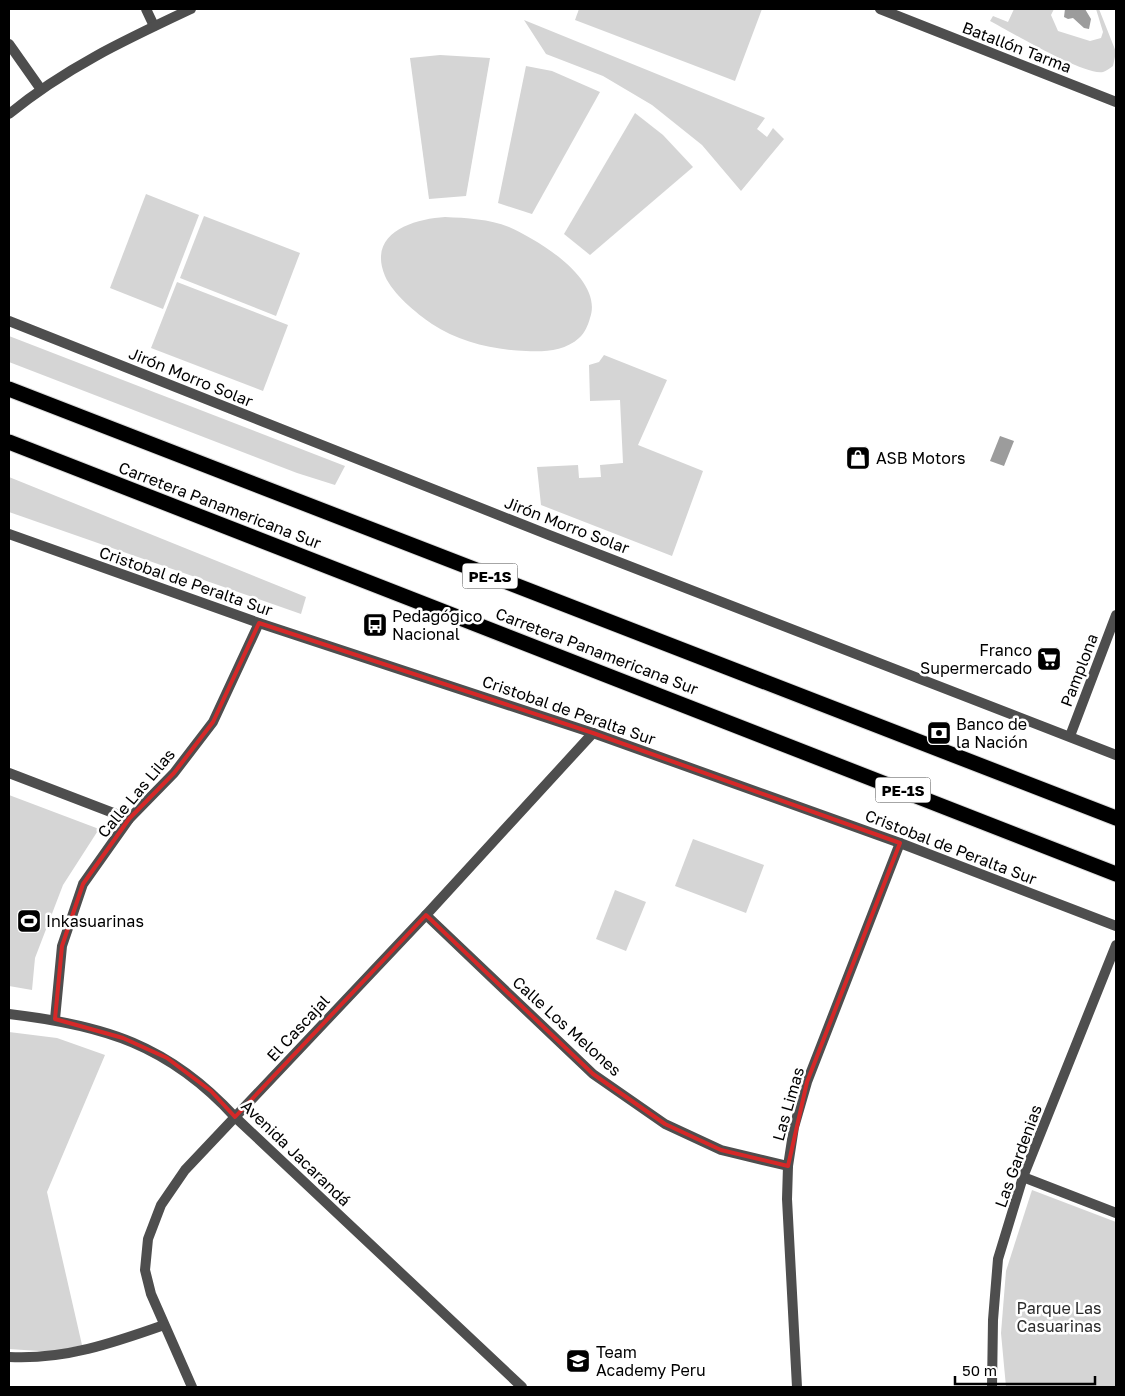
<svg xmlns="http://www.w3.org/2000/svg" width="1125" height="1396" viewBox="0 0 1125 1396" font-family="'Golos Text',sans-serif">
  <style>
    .green { fill: #d5d5d5 }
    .water { fill: #9c9c9c }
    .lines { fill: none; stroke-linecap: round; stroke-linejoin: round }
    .motorway-casing { stroke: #dbdbdb; stroke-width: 17 }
    .minor { stroke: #4e4e4e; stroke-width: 10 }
    .tertiary { stroke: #4e4e4e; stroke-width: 10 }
    .motorway { stroke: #000; stroke-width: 15 }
    .marked { fill: none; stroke: #d62828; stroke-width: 4; stroke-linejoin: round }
    .labels { text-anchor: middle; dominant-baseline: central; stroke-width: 5; stroke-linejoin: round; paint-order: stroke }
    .shield { fill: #fff; stroke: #4c4c4c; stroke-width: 1 }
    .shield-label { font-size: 15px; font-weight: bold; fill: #000 }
    .street-label { font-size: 16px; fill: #000; stroke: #fff }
    .poi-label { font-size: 16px; fill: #000; stroke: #fff; text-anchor: start }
    .park-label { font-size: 16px; fill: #2c2c2c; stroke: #fff }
  </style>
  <rect width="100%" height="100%" fill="#fff"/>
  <!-- green -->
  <g class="green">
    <path d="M579,9H762L735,81L575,20Z"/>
    <path d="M1014,9H1054L1051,15L1058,31L1090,41L1101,38L1103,32L1096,9H1099L1116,52L1113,66C1110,68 1106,71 1103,72C1084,76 1011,32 990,21L993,16L1008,22Z"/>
    <path d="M524,20L765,118L757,129L767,137L773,128L784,139L741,191L702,145L652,105L603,76L546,54Z"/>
    <path d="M440,55L490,58L466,196L429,199L410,58Z"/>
    <path d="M526,66L552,71L600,92L532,214L498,203Z"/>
    <path d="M635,113L663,135L693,167L590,255L564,234Z"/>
    <path d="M146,194L199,215L163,309L110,288Z"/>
    <path d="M204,216L300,253L276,316L180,278Z"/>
    <path d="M445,217C467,218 489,219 509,227C538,240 604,279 590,318C588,325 585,333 579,338C565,351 544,352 526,351C494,350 459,342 432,324C416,313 393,294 385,276C367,233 413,219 445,217Z"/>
    <path d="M177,282L288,325L263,391L151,348Z"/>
    <path d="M9,336L345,466L335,485L297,473L9,362Z"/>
    <path d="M604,355L667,380L638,445L703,471L672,556L541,505L537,467L578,465L579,478L601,477L600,465L623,463L620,400L590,401L589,365L599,362Z"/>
    <path d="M9,477L306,597L301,614L9,512Z"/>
    <path d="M9,795L99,829L63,885L35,958L32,990L9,986Z"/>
    <path d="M693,839L764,865L746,913L675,886Z"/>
    <path d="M615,890L646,902L626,951L596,939Z"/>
    <path d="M9,1032L57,1038L105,1055L47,1192L82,1345L54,1352L9,1349Z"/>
    <path d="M1032,1190L1116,1222V1387H1006L1001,1333L1006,1271Z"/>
  </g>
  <!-- water -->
  <g class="water">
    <path d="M1065,9H1085L1091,19L1089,29L1084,28L1073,18L1068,19L1064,17Z"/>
    <path d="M1000,436L1014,441L1004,466L990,461Z"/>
  </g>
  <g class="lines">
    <defs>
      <g id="motorway">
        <path d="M9,389L1116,818"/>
        <path d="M9,442L1116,874"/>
      </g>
    </defs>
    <!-- motorway casing -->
    <use href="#motorway" class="motorway-casing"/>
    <!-- minor -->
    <g class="minor">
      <path d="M146,9L154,26"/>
      <path d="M880,9L1116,102"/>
      <path d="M9,44L40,88"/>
      <path d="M9,114C65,68 125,40 191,9"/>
      <path d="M1070,736L1116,615"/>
      <path d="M9,773L129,819"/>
      <path d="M426,915L593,1074L665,1124L721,1150L788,1166"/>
      <path d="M9,1014C104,1025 169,1045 235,1117L522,1387"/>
      <path d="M55,1019L62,946L83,884L129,819L174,773L213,722L259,623"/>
      <path d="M1023,1177L1116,1213"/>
      <path d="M9,1357C64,1360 113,1343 164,1325"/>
      <path d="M192,1387L151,1294L145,1270L148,1239L161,1205L185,1170L426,915L593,733"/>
      <path d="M797,1387L787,1199L788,1166L794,1127L807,1082L900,843"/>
    </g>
    <!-- tertiary -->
    <g class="tertiary">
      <path d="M9,321L549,535L1116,755"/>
      <path d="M9,534L259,623L593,733L900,843L1116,926"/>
      <path d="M992,1387L993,1320L998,1259L1023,1177L1116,945"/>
    </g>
    <!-- motorway -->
    <use href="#motorway" class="motorway"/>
  </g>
  <!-- marked area -->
  <path class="marked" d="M259,623L593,733L900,843L807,1082L788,1166L721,1150L665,1124L593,1074L426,915L235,1117L211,1091L167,1058L123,1038L55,1019L62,946L83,884L129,819L174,773L213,722Z"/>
  <!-- icons -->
  <defs>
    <symbol id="shop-square" viewBox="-11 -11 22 22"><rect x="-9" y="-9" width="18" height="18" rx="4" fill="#000" stroke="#fff"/><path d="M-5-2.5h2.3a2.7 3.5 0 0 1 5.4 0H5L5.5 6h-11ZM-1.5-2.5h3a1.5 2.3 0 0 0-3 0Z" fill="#fff"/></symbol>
    <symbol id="bus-square" viewBox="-11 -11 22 22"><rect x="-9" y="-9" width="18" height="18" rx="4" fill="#000" stroke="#fff"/><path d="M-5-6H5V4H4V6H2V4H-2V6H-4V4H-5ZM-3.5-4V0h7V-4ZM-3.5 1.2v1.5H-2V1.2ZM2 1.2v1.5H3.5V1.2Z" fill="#fff"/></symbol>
    <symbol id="supermarket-square" viewBox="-11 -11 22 22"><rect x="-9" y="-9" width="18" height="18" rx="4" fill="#000" stroke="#fff"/><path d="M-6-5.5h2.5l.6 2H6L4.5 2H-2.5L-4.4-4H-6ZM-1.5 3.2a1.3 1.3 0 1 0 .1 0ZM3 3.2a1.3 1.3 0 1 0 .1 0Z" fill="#fff"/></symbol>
    <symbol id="bank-square" viewBox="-11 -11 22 22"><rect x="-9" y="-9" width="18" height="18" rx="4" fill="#000" stroke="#fff"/><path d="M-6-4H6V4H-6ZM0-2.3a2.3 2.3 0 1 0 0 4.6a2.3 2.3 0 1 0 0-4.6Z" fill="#fff"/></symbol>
    <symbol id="stadium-square" viewBox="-11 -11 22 22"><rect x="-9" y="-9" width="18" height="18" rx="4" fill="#000" stroke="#fff"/><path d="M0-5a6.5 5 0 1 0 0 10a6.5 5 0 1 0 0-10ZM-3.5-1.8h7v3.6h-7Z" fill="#fff"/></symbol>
    <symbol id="school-square" viewBox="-11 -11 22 22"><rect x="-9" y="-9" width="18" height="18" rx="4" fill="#000" stroke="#fff"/><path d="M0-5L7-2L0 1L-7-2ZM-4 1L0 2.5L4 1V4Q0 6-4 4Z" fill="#fff"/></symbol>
  </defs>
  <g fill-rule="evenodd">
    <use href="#shop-square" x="844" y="444" width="28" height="28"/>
    <use href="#bus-square" x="361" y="611" width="28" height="28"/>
    <use href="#supermarket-square" x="1035" y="645" width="28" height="28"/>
    <use href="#bank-square" x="925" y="719" width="28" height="28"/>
    <use href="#stadium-square" x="15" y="907" width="28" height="28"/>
    <use href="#school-square" x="564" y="1347" width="28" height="28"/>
  </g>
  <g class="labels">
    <!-- shield labels -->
    <g class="shield">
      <rect x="462.5" y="563.5" width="55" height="25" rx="4"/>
      <rect x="875.5" y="777.5" width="55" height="25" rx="4"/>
    </g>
    <g class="shield-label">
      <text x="490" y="576">PE-1S</text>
      <text x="903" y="790">PE-1S</text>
    </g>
    <!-- street labels -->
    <g class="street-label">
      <text transform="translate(1017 47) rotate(21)">Batallón Tarma</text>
      <text transform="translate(191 377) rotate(22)">Jirón Morro Solar</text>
      <text transform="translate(220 505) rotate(21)">Carretera Panamericana Sur</text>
      <text transform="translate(567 525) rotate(21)">Jirón Morro Solar</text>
      <text transform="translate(186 581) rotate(19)">Cristobal de Peralta Sur</text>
      <text transform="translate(597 651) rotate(21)">Carretera Panamericana Sur</text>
      <text transform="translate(1079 670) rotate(-69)">Pamplona</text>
      <text transform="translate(569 710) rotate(19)">Cristobal de Peralta Sur</text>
      <text transform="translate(136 793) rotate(-50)">Calle Las Lilas</text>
      <text transform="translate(951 847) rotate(21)">Cristobal de Peralta Sur</text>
      <text transform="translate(567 1026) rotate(42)">Calle Los Melones</text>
      <text transform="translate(298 1028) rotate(-47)">El Cascajal</text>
      <text transform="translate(788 1104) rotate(-74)">Las Limas</text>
      <text transform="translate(296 1153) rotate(44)">Avenida Jacarandá</text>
      <text transform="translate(1018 1156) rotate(-70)">Las Gardenias</text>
    </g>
    <!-- poi labels -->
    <g class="poi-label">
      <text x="876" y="458">ASB Motors</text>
      <text x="392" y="616">Pedagógico<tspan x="392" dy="18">Nacional</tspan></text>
      <text x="1032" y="650" text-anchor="end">Franco<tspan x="1032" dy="18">Supermercado</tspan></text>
      <text x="956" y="724">Banco de<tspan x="956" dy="18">la Nación</tspan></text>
      <text x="46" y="921">Inkasuarinas</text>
      <text x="596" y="1352">Team<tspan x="596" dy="18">Academy Peru</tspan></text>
    </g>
    <!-- park labels -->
    <g class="park-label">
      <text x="1059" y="1308">Parque Las<tspan x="1059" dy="18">Casuarinas</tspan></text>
    </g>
  </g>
  <!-- border -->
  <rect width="1125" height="1396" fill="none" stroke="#000000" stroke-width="20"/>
  <!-- scale -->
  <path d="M955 1376v8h140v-8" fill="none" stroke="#000000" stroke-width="2.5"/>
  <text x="962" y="1376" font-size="15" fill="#000000" stroke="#ffffff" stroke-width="4" paint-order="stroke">50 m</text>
</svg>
